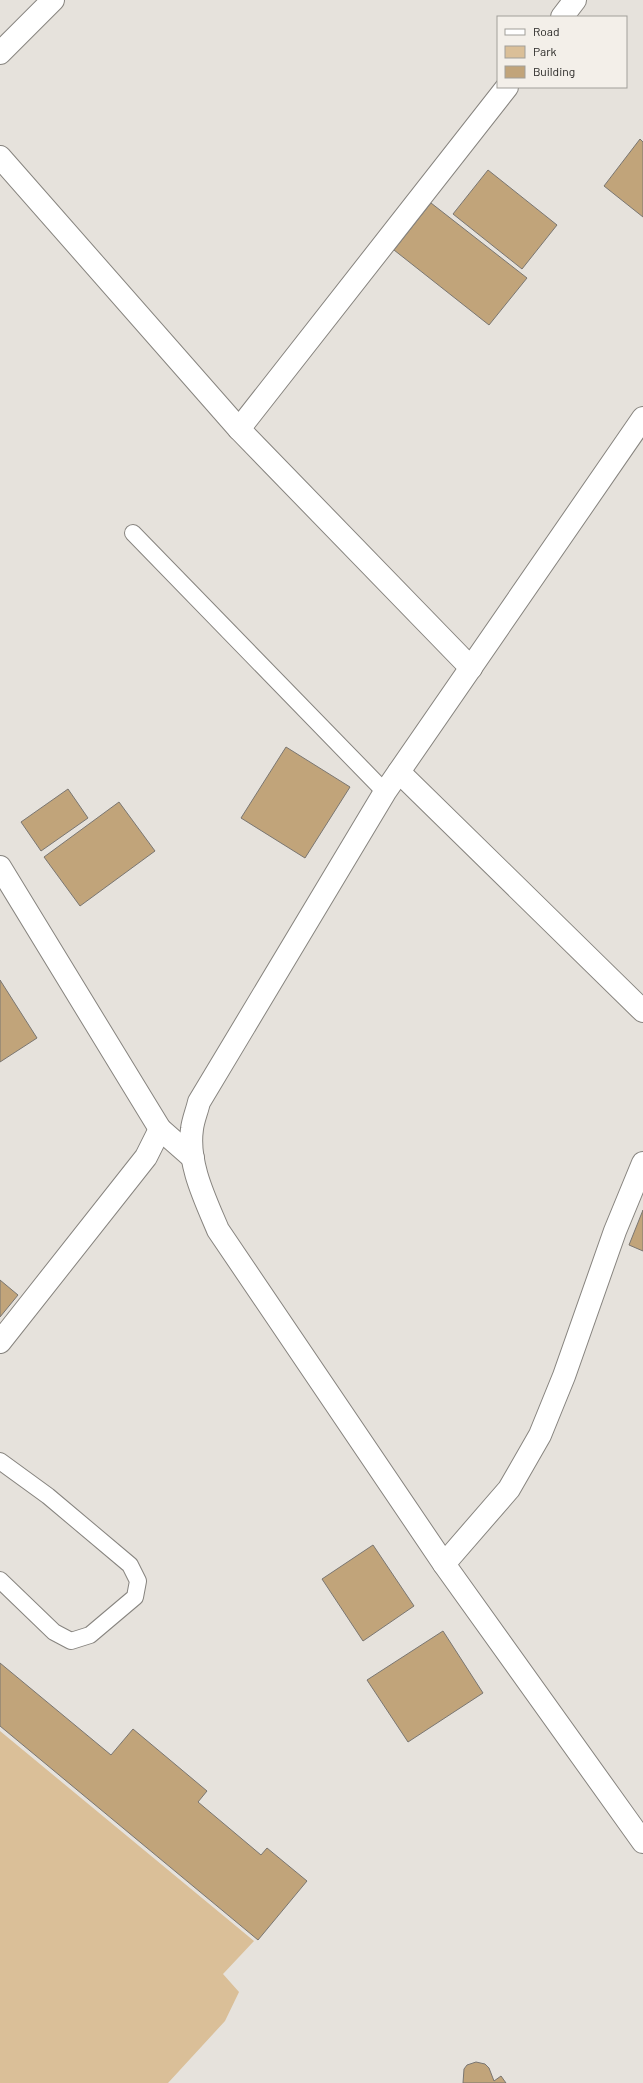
<svg xmlns="http://www.w3.org/2000/svg" width="643" height="2083" viewBox="0 0 643 2083" font-family="Barlow,sans-serif">
  <style>
    .green { fill: #dabf98 }
    .building { fill: #c1a47a; stroke: #7a7671 }
    .lines { fill: none; stroke-linecap: round; stroke-linejoin: round }
    .lane-casing { stroke: #87847f; stroke-width: 18 }
    .street-casing { stroke: #87847f; stroke-width: 24 }
    .secondary-casing { stroke: #87847f; stroke-width: 24 }
    .lane { stroke: #fff; stroke-width: 16 }
    .street { stroke: #fff; stroke-width: 22 }
    .secondary { stroke: #fff; stroke-width: 22 }
  </style>
  <rect width="100%" height="100%" fill="#e6e2dc"/>
  <!-- green -->
  <path class="green" d="M0,1731L254,1941L223,1974L239,1992L225,2021L168,2083H0Z"/>
  <!-- building -->
  <g class="building">
    <path d="M640,139L643,142V217L604,186Z"/>
    <path d="M488,170L557,225L522,269L453,214Z"/>
    <path d="M431,203L527,278L489,325L394,250Z"/>
    <path d="M286,747L350,787L305,858L241,818Z"/>
    <path d="M68,789L88,818L41,851L21,822Z"/>
    <path d="M119,802L155,851L80,906L44,857Z"/>
    <path d="M0,980L37,1038L0,1062Z"/>
    <path d="M643,1210V1251L629,1245Z"/>
    <path d="M0,1280L18,1295L0,1317Z"/>
    <path d="M373,1545L414,1606L363,1641L322,1579Z"/>
    <path d="M443,1631L483,1693L408,1742L367,1680Z"/>
    <path d="M0,1663L111,1755L133,1729L207,1791L198,1802L261,1855L267,1848L307,1881L258,1940L0,1726Z"/>
    <path d="M476,2062L485,2064L489,2068L494,2081L501,2076L506,2083H463L464,2069L467,2065Z"/>
  </g>
  <g class="lines">
    <defs>
      <g id="lane">
        <path d="M133,533L385,792"/>
        <path d="M0,1461L48,1496L130,1565L138,1581L135,1597L90,1635L71,1641L54,1632L0,1580"/>
      </g>
      <g id="street">
        <path d="M562,17L575,0"/>
        <path d="M0,157L239,429L471,668"/>
        <path d="M239,429L507,87"/>
        <path d="M399,772L643,1011"/>
        <path d="M0,867L160,1129L193,1158"/>
        <path d="M0,1342L146,1157L160,1129"/>
        <path d="M444,1564L509,1489L540,1435L564,1376L615,1231L643,1163"/>
      </g>
      <g id="secondary">
        <path d="M0,53L53,0"/>
        <path d="M643,418L385,792L199,1102C197,1111 193,1120 192,1129C187,1163 205,1199 218,1230L444,1564L643,1842"/>
      </g>
    </defs>
    <!-- lane casing -->
    <use href="#lane" class="lane-casing"/>
    <!-- street casing -->
    <use href="#street" class="street-casing"/>
    <!-- secondary casing -->
    <use href="#secondary" class="secondary-casing"/>
    <!-- lane -->
    <use href="#lane" class="lane"/>
    <!-- street -->
    <use href="#street" class="street"/>
    <!-- secondary -->
    <use href="#secondary" class="secondary"/>
  </g>
  <!-- legend -->
  <rect x="497" y="16" width="130" height="72" fill="#f3efe9" stroke="#a19f9a"/>
  <rect x="505" y="29" width="20" height="6" fill="#ffffff" stroke="#a19f9a"/>
  <text x="533" y="36" font-size="12" fill="#272624">Road</text>
  <rect x="505" y="46" width="20" height="12" fill="#dabf98" stroke="#a19f9a"/>
  <text x="533" y="56" font-size="12" fill="#272624">Park</text>
  <rect x="505" y="66" width="20" height="12" fill="#c1a47a" stroke="#a19f9a"/>
  <text x="533" y="76" font-size="12" fill="#272624">Building</text>
</svg>
